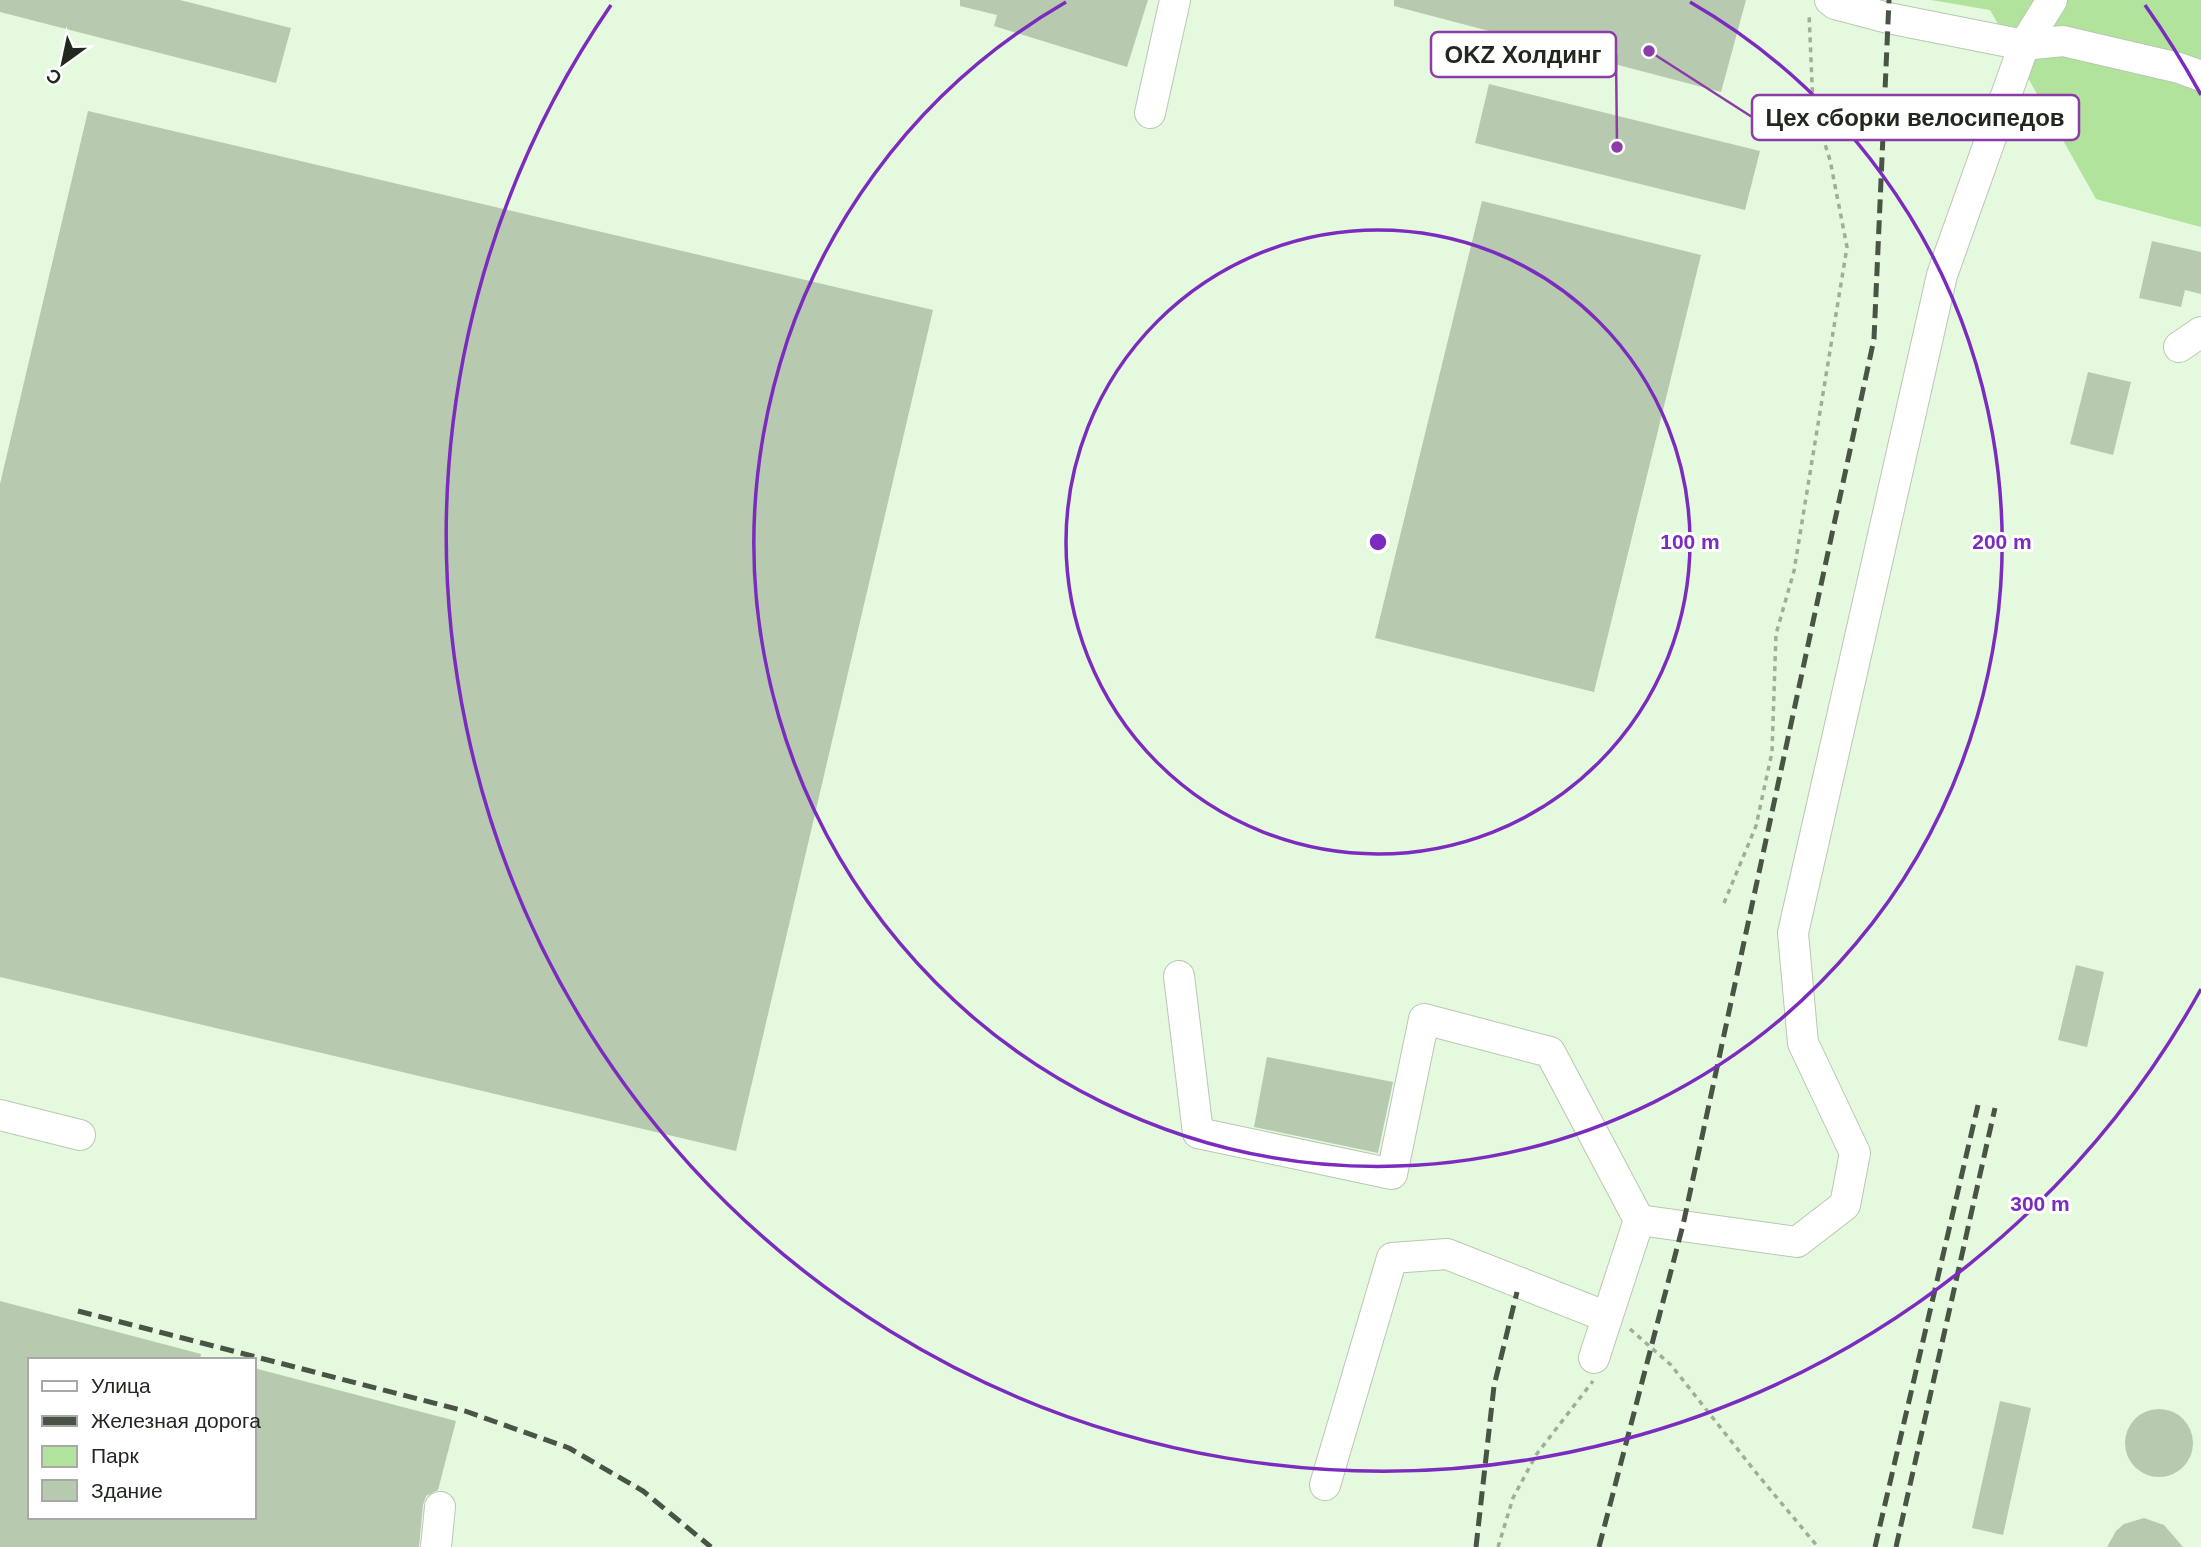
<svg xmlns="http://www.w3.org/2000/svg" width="2201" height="1547" viewBox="0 0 2201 1547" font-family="Arial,sans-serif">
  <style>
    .green { fill: #b1e39d }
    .building { fill: #b7caaf }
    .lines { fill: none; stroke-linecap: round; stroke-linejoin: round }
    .minor-casing { stroke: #b7c9af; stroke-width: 32 }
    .path { stroke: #9eae99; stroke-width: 3.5; stroke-dasharray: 5 5; stroke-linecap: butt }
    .minor { stroke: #fff; stroke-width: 30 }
    .rail { stroke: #4a5446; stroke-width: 5; stroke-dasharray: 14 7; stroke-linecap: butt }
    .ring { fill: none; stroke: #7b2cbf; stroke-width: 3.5 }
    .centre { fill: #7b2cbf; stroke: #fff; stroke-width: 3.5 }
    .ring-label { font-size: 21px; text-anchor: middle; font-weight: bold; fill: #7b2cbf; stroke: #fff; stroke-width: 6; stroke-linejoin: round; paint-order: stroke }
    .leader { fill: none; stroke: #8d3ba9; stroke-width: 2.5 }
    .callout-dot { fill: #8d3ba9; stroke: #fff; stroke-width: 2.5 }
    .callout { fill: #fff; stroke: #8d3ba9; stroke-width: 2.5 }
    .callout-label { font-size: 24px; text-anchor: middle; font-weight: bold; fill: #21281e }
  </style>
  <rect width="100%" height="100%" fill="#e5f9de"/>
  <!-- green -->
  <path class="green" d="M1931,0H2201V227L2096,199L1990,10Z"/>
  <!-- building -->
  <g class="building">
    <path d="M0,0H180L291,28L276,83L0,12Z"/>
    <path d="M960,0H1148L1127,67L994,26L997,15L960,6Z"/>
    <path d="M1394,0H1746L1721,92L1394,6Z"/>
    <path d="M1489,84L1760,151L1745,210L1475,143Z"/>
    <path d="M88,111L933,310L736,1151L0,977V484Z"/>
    <path d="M1482,201L1701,255L1594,692L1375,638Z"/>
    <path d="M2152,241L2201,252V294L2185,290L2181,307L2139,298Z"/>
    <path d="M2088,372L2131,382L2113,455L2070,444Z"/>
    <path d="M2076,965L2104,972L2087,1047L2058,1040Z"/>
    <path d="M1267,1057L1393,1082L1378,1153L1254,1127Z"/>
    <path d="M0,1301L201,1354L200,1360H30V1517H254V1368L456,1421L438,1490L426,1496L423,1505L419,1547H0Z"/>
    <path d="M2000,1401L2031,1408L2003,1535L1972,1528Z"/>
    <circle cx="2159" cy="1443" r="34"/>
    <path d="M2144,1518L2164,1525L2183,1547H2107L2116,1531L2124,1524Z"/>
  </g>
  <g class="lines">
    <defs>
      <g id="minor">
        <path d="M1830,0L1835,4L1888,18L2024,45L2063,41L2179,68L2201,76"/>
        <path d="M1150,113L1175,0"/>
        <path d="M2179,347L2201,332"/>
        <path d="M1179,976L1198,1133L1392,1174L1424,1019L1550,1052L1639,1220"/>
        <path d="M0,1115L80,1135"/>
        <path d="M1594,1358L1639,1220L1797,1242L1845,1205L1855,1153L1803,1043L1793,933L1942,275L2024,45L2052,0"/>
        <path d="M1325,1485L1392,1258L1447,1254L1607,1317"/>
        <path d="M436,1547L440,1507"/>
      </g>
    </defs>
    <!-- minor casing -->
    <use href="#minor" class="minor-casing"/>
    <!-- path -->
    <g class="path">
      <path d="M1724,903L1756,826L1772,752L1776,634L1794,571L1847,247L1830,160L1813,106L1809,13"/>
      <path d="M1630,1329L1671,1365L1758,1475L1818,1547"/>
      <path d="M1498,1547L1513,1498L1536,1455L1593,1381"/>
    </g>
    <!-- minor -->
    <use href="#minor" class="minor"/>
    <!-- rail -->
    <g class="rail">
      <path d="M78,1311L465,1411L569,1448L643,1491L711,1547"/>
      <path d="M1476,1547L1494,1386L1517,1292"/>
      <path d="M1599,1547L1683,1225L1874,339L1889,0"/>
      <path d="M1875,1547L1978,1105"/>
      <path d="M1896,1547L1995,1108"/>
    </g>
  </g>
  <!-- distance rings -->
  <g class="ring">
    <circle cx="1378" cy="542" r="312"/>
    <path d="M1690 2A624 624 0 1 1 1066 2"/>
    <path d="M2201 989A936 936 0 1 1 611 5M2145 5A936 936 0 0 1 2201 95"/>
  </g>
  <circle cx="1378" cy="542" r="10" class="centre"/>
  <g class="ring-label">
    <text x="1690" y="549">100 m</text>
    <text x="2002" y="549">200 m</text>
    <text x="2040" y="1211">300 m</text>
  </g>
  <!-- callouts -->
  <path class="leader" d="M1617 147L1616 54M1649 51L1752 117"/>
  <g class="callout-dot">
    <circle cx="1617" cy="147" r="7"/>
    <circle cx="1649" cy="51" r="7"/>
  </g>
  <g class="callout">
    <rect x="1431" y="32" width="185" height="45" rx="7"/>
    <rect x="1752" y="95" width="327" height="45" rx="7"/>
  </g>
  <g class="callout-label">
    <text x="1523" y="63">OKZ Холдинг</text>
    <text x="1915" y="126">Цех сборки велосипедов</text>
  </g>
  <!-- legend -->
  <rect x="28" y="1358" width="228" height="161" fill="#ffffff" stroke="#a6a9a5" stroke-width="2"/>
  <rect x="42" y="1381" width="35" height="10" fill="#ffffff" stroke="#a6a9a5" stroke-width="2"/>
  <text x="91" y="1393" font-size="21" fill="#21281e">Улица</text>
  <rect x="42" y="1416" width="35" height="10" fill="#4a5446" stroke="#a6a9a5" stroke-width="2"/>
  <text x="91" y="1428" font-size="21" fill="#21281e">Железная дорога</text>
  <rect x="42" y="1446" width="35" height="21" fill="#b1e39d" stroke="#a6a9a5" stroke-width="2"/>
  <text x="91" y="1463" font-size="21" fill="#21281e">Парк</text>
  <rect x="42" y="1480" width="35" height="21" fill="#b7caaf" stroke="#a6a9a5" stroke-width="2"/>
  <text x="91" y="1498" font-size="21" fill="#21281e">Здание</text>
  <!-- north arrow -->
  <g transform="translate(63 63) rotate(213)" stroke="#ffffff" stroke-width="5" paint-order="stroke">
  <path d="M0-5L12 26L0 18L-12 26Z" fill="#21281e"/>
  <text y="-10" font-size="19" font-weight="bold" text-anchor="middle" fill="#21281e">С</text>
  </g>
</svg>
